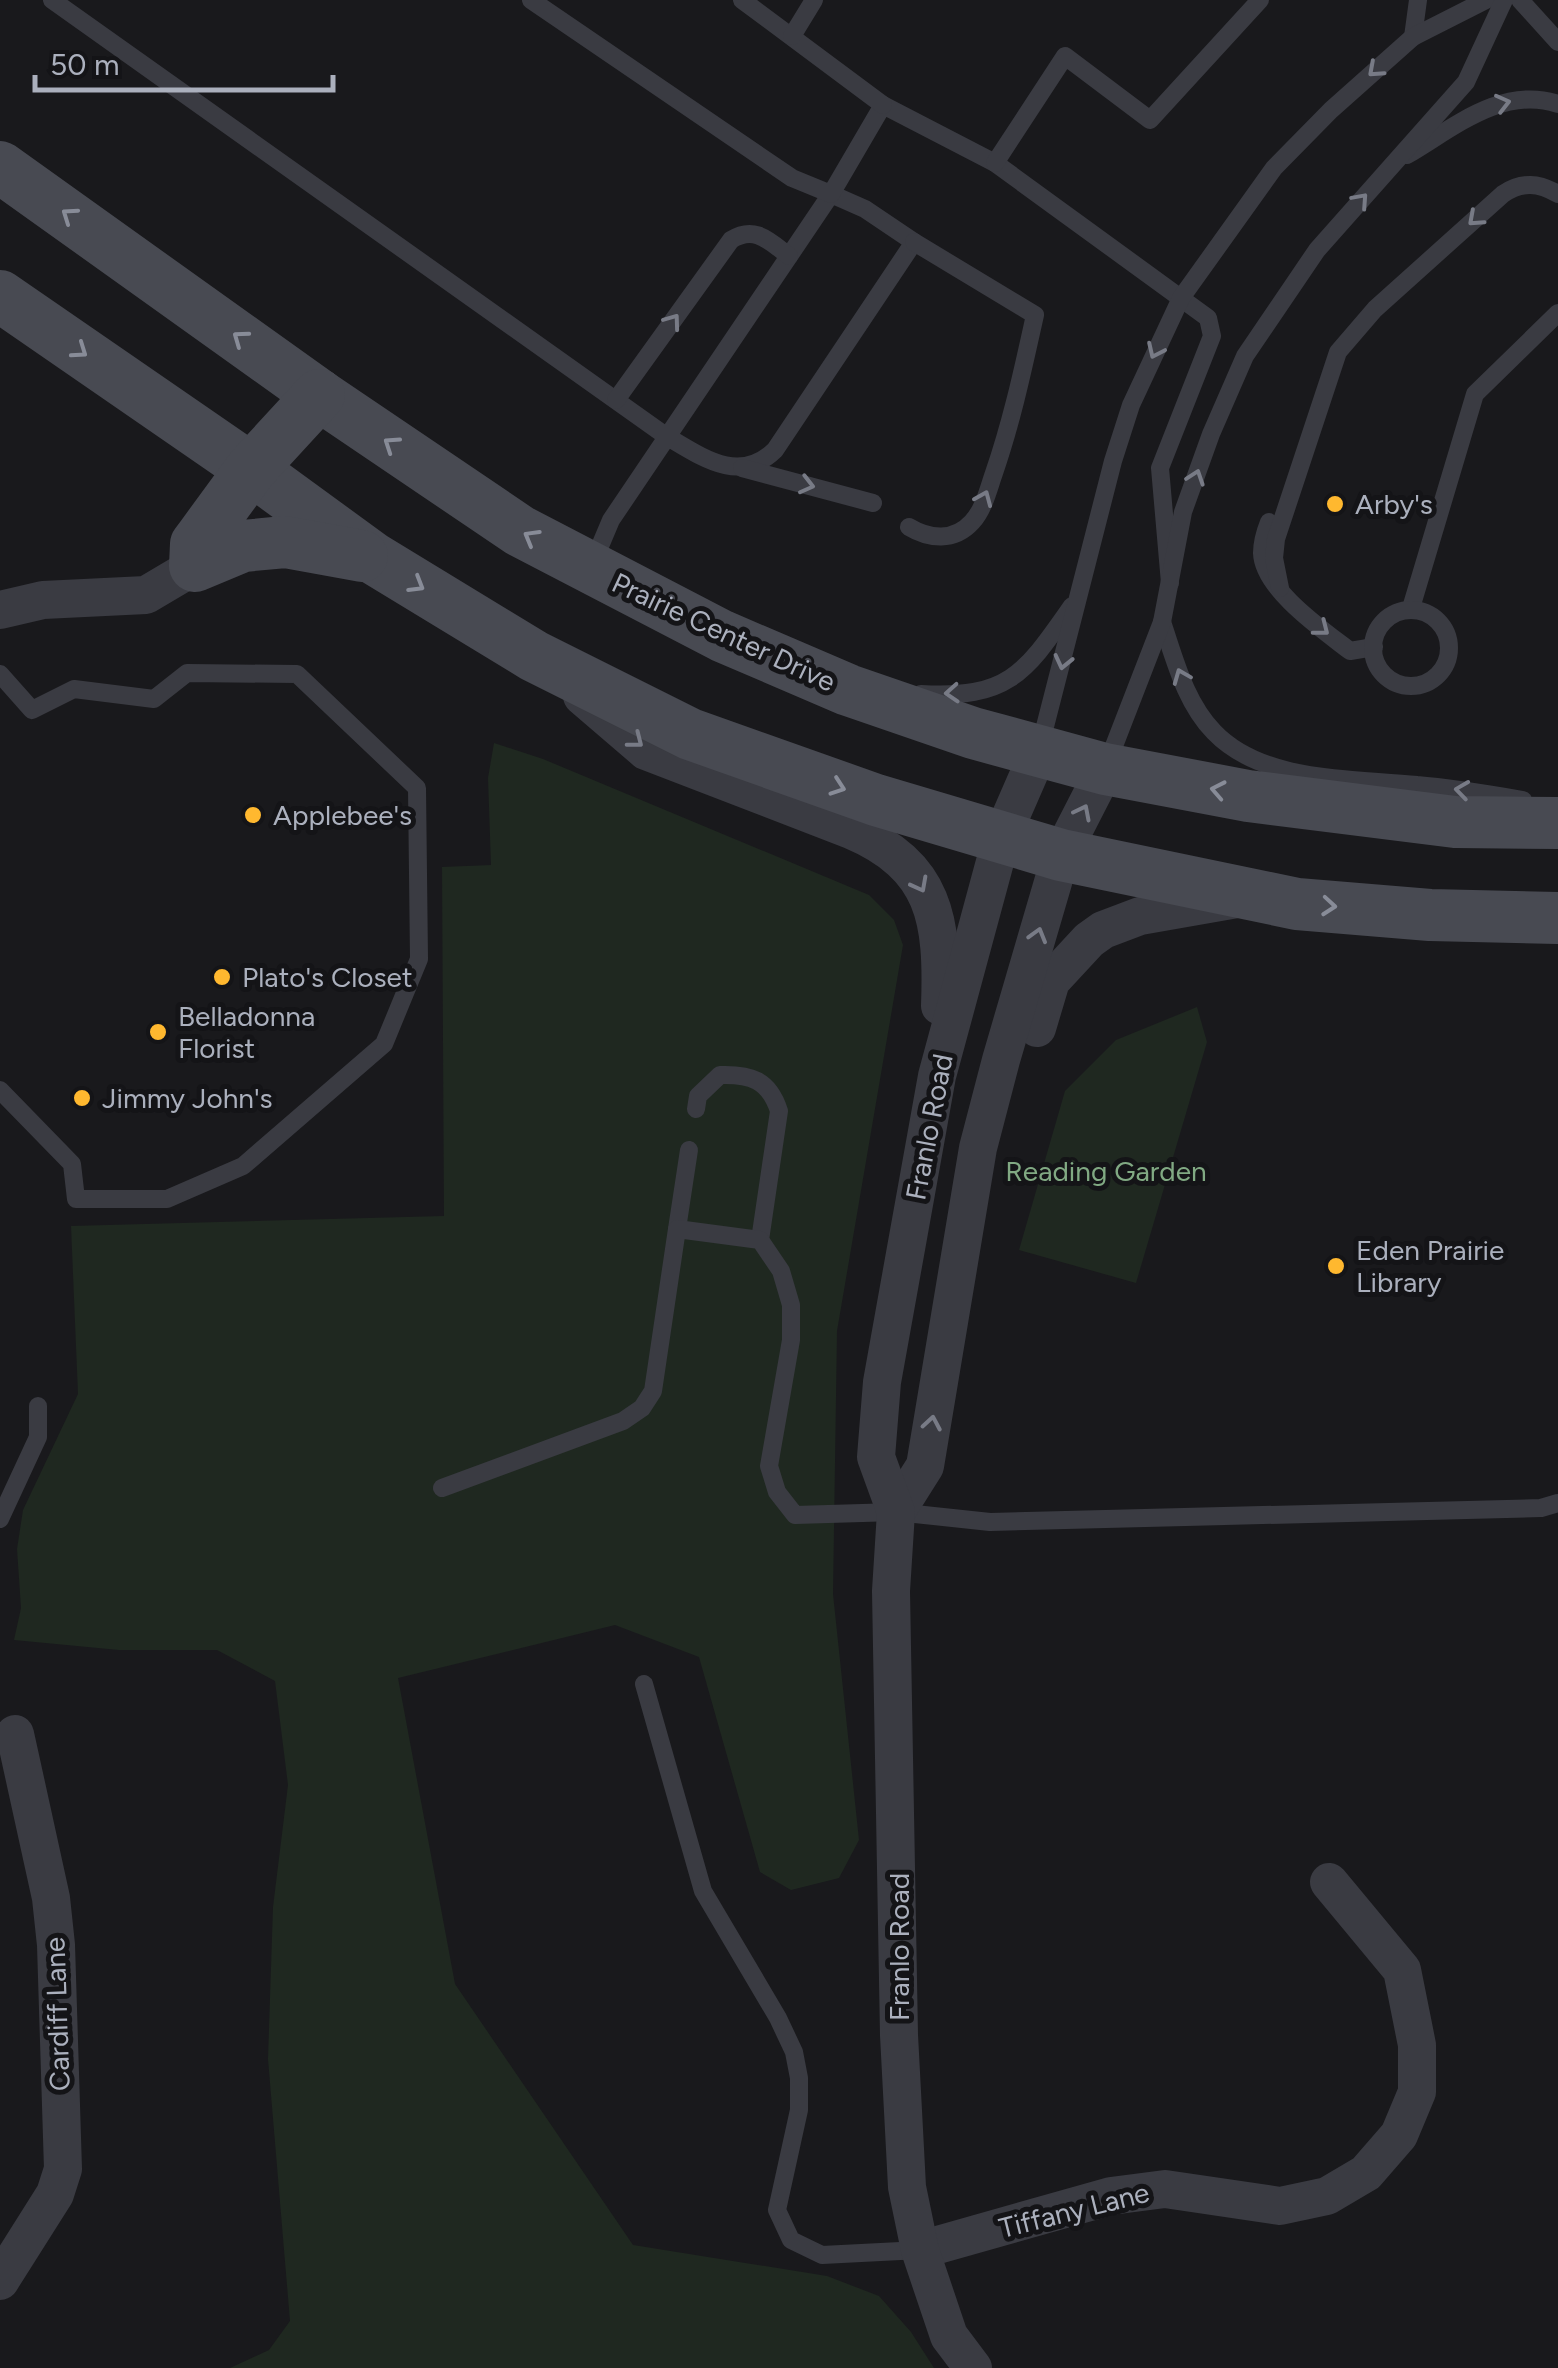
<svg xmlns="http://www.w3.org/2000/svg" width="1558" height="2368" viewBox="0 0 1558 2368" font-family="Figtree,sans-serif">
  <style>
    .green { fill: #1f2820 }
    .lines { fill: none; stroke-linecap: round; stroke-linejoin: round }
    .lane { stroke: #3a3b42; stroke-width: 18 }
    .street { stroke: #3a3b42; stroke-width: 38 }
    .secondary { stroke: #484a52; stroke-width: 52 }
    .oneway { stroke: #787b86 }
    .oneway2 { stroke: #888c98 }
    .poi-dot { fill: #ffb82f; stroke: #141417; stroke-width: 4 }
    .labels { text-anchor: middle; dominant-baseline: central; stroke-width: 10; stroke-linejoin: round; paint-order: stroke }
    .poi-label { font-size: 28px; fill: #abb0bd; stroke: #141417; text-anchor: start }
    .street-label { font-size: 28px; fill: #abb0bd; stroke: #141417 }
    .park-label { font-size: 28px; fill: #81a983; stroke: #141417 }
  </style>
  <rect width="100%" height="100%" fill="#19191c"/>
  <!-- green -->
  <g class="green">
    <path d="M494,743L543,759L869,895L894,920L903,945L837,1331L833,1594L859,1840L839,1878L791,1890L760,1872L699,1657L615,1625L398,1678L455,1984L633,2245L827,2276L879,2296L911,2332L934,2368H230L269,2350L290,2321L268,2059L273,1907L288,1785L275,1681L217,1650H119L14,1640L21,1608L17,1549L23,1510L78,1394L71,1226L444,1216L442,867L491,865L488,778Z"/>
    <path d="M1197,1007L1207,1042L1136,1283L1019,1250L1065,1091L1116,1040Z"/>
  </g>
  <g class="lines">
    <!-- lane -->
    <g class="lane">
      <path d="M52,0L666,436C702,457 739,485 775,450L914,242L865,209L831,194L611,520L592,565"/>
      <path d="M531,0L792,178L831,194L883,105L995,163L1208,318L1212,336L1160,468L1170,583"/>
      <path d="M742,0L883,105"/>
      <path d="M1520,0L1558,42"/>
      <path d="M792,36L814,0"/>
      <path d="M1413,37L1418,0"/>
      <path d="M1407,155C1452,129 1502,85 1558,104"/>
      <path d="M995,163L1065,56L1150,120L1260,0"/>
      <path d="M616,400L731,240C755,225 769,241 789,256"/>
      <path d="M742,468L873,503"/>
      <path d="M1269,522C1265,532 1262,542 1262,553C1263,589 1323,630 1350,651L1374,647"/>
      <path d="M909,527C929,539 954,542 972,522C984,509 988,490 994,473C1012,421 1023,369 1035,315L914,242"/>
      <path d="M1280,588L1274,558L1276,539L1338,352L1375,309L1503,194C1522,181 1539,183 1558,194"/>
      <path d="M1411,608L1475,394L1558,313"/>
      <circle cx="1411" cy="648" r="38"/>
      <path d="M1162,622C1175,660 1185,702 1214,732C1263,783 1351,778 1417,785C1453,788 1488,794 1523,800"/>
      <path d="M0,674L32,710L74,689L154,699L187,673L297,674L417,788L419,959L384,1044L243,1166L167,1199H76L72,1164L0,1090"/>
      <path d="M921,694C1009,699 1025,673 1072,606"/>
      <path d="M1040,746L1113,461L1131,405L1181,298L1274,168L1331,110L1413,37L1486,0"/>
      <path d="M1107,764L1162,622L1183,512L1211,434L1245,356L1317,250L1466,82L1504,0"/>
      <path d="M696,1109L698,1096L720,1075C751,1074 769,1080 779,1111L760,1240"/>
      <path d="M677,1229L689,1150"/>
      <path d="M442,1488L623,1421L642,1408L653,1391L677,1229L760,1240L781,1271L791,1305V1340L769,1466L777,1492L795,1515L896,1512L990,1522L1541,1508L1558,1503"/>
      <path d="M0,1519L38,1437V1406"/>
      <path d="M644,1684L703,1891L778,2018L794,2052L799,2078V2110L777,2210L791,2240L822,2255L920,2250"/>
    </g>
    <!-- street -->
    <g class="street">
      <path d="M0,610L43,600L146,595L195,566"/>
      <path d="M582,696L646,751L851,830C936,866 943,920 940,1006"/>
      <path d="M1037,1028L1051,981L1089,940L1103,930L1140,916L1237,899"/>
      <path d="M896,1512L925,1466L978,1148L1001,1060L1061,855L1105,769"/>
      <path d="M920,2250L1111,2196L1165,2189L1280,2206L1327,2196L1366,2173L1399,2135L1417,2092V2045L1402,1970L1329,1882"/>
      <path d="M0,2281L55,2194L63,2169L56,1945L51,1898L15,1734"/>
      <path d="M973,2368L949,2336L920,2250L907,2187L899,2035L891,1591L896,1512L876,1457L882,1382L937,1076L1002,836L1039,751"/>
    </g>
    <!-- secondary -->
    <g class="secondary">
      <path d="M0,167L319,395L520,531L722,636L848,690L973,733L1105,769L1248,796L1455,822L1558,823"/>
      <path d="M0,296L251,469L373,558L534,656L690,734L876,800L1061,855L1297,904L1430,915L1558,918"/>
      <path d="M319,395L251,469L202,536L196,544L195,566L243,546L285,542L362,556"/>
    </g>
  </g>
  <!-- one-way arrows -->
  <defs><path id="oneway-chevron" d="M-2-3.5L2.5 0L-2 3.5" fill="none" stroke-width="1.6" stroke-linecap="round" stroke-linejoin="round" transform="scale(2.5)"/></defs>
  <g class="oneway">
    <use href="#oneway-chevron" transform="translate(1375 70) rotate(138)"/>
    <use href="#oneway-chevron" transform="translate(1503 103) rotate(-14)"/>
    <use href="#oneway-chevron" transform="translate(1361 200) rotate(-48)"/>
    <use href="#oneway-chevron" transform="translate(1475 219) rotate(138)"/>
    <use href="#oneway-chevron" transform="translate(673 321) rotate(-54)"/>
    <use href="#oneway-chevron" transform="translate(1155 351) rotate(115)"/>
    <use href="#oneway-chevron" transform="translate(1196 477) rotate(-71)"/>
    <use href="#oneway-chevron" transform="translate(807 485) rotate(14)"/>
    <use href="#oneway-chevron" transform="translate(984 498) rotate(-67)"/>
    <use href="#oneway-chevron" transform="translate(1322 629) rotate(38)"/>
    <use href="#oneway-chevron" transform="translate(1063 662) rotate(103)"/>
    <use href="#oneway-chevron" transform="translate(1181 676) rotate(-112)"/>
    <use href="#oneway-chevron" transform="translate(952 693) rotate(176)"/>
    <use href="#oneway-chevron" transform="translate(636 741) rotate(38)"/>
    <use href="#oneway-chevron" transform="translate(1462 790) rotate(-172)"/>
    <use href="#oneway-chevron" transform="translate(1083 812) rotate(-63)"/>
    <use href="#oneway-chevron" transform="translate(920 885) rotate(62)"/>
    <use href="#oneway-chevron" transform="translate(1038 935) rotate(-74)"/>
    <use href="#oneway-chevron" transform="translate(932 1423) rotate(-80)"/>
  </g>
  <g class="oneway2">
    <use href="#oneway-chevron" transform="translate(69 215) rotate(-145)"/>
    <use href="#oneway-chevron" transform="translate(240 338) rotate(-144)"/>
    <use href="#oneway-chevron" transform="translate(80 351) rotate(35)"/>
    <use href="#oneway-chevron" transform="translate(391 444) rotate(-146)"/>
    <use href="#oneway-chevron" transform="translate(531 537) rotate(-150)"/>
    <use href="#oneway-chevron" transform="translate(417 585) rotate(31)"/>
    <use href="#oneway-chevron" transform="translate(838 787) rotate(19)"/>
    <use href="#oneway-chevron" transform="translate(1218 790) rotate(-169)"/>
    <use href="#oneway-chevron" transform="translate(1329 906) rotate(5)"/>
  </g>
  <!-- markers -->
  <g class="poi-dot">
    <circle cx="1335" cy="504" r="10"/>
    <circle cx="253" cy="815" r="10"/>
    <circle cx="222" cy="977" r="10"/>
    <circle cx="158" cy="1032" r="10"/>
    <circle cx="82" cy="1098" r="10"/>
    <circle cx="1336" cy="1266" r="10"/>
  </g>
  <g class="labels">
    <!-- poi labels -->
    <g class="poi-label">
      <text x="1355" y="504">Arby's</text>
      <text x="273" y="815">Applebee's</text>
      <text x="242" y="977">Plato's Closet</text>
      <text x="178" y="1016">Belladonna<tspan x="178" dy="32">Florist</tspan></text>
      <text x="102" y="1098">Jimmy John's</text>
      <text x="1356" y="1250">Eden Prairie<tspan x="1356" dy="32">Library</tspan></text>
    </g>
    <!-- street labels -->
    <g class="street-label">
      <text transform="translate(724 632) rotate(25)">Prairie Center Drive</text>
      <text transform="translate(929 1127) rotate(-79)">Franlo Road</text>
      <text transform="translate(899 1947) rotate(-90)">Franlo Road</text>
      <text transform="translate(57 2014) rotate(-92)">Cardiff Lane</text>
      <text transform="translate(1074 2210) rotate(-14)">Tiffany Lane</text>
    </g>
    <!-- park labels -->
    <g class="park-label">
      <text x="1106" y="1171">Reading Garden</text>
    </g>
  </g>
  <!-- scale -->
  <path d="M35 75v15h298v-15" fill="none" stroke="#abb0bd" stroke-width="5"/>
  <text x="50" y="75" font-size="30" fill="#abb0bd" stroke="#141417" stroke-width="8" paint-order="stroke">50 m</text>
</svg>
